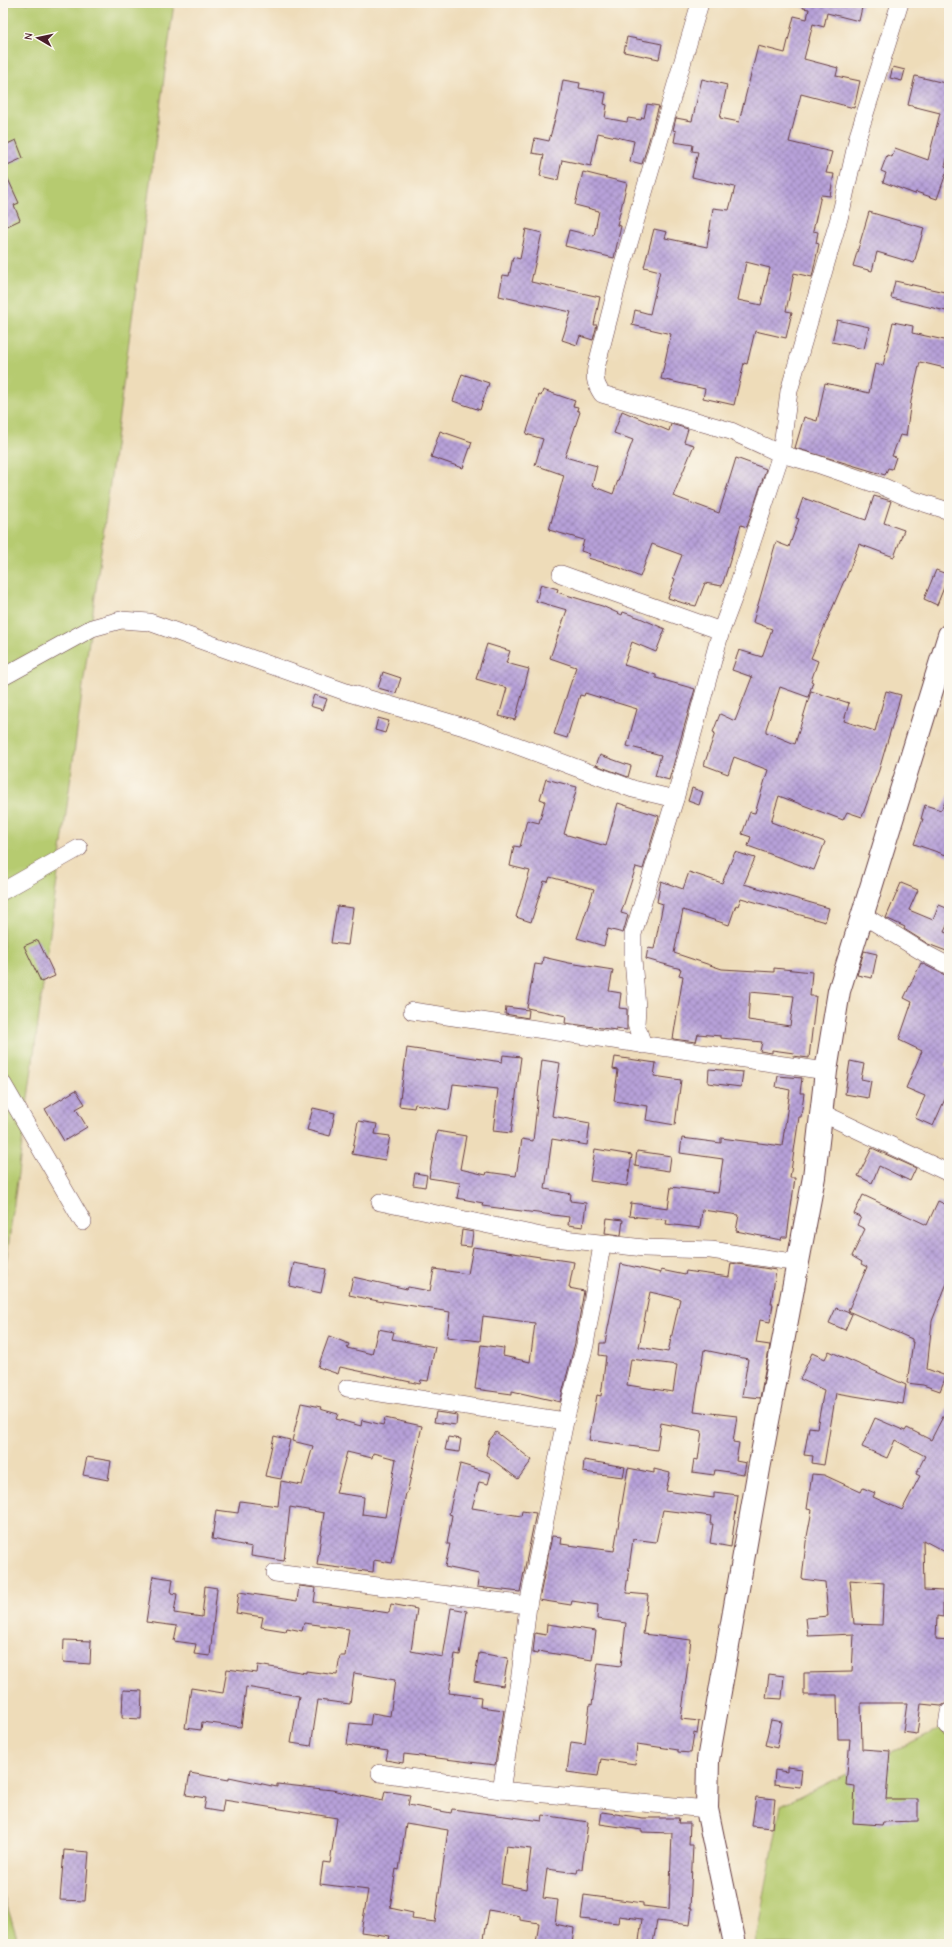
<svg xmlns="http://www.w3.org/2000/svg" width="952" height="1947" viewBox="0 0 952 1947" font-family="'Comic Neue',sans-serif">
  <style>
    .grass { fill: #b6cb6f; stroke: #80754d }
    .building { fill: url(#building-cross-hatch); fill-rule: evenodd }
    .lines { fill: none; stroke-linecap: round; stroke-linejoin: round }
    .minor-casing { stroke: #633b40; stroke-width: 18 }
    .tertiary-casing { stroke: #633b40; stroke-width: 24 }
    .minor { stroke: #fff; stroke-width: 17 }
    .tertiary { stroke: #fff; stroke-width: 22 }
  </style>
  <defs>
    <pattern id="building-cross-hatch" width="8" height="8" patternUnits="userSpaceOnUse"><rect width="8" height="8" fill="#b7a1d9"/><path d="M0 0l8 8M0 8l8-8" fill="none" stroke="#9783b0"/></pattern>
  </defs>
  <rect width="100%" height="100%" fill="#fbf7ec"/>
  <filter id="ink" filterUnits="userSpaceOnUse"><feTurbulence type="fractalNoise" baseFrequency=".025" numOctaves="2"/><feDisplacementMap in="SourceGraphic" scale="8" xChannelSelector="R" yChannelSelector="G"/><feConvolveMatrix kernelMatrix="1 2 1 2 8 2 1 2 1" color-interpolation-filters="sRGB"/></filter>
  <filter id="wash" filterUnits="userSpaceOnUse"><feTurbulence type="fractalNoise" baseFrequency=".012" numOctaves="4" result="noise"/><feDisplacementMap in="SourceGraphic" scale="16" xChannelSelector="R" yChannelSelector="G"/><feGaussianBlur stdDeviation="0.9" result="paint"/><feColorMatrix in="noise" values="0 0 0 0 0 0 0 0 0 0 0 0 0 0 0 0 0 1.4 0 .05"/><feComposite in="paint" operator="in"/></filter>
  <g filter="url(#wash)">
    <rect width="100%" height="100%" fill="#eedcb9"/>
    <!-- grass -->
    <g class="grass">
      <path d="M3,3H174L3,1286Z"/>
      <path d="M949,1724V1944H755L781,1806Z"/>
      <path d="M3,1893L19,1944H3Z"/>
    </g>
    <g id="blocks">
      <!-- building -->
      <g class="building">
        <path d="M804,3H863L859,21L827,13L824,27L813,24L804,59L838,68L836,76L860,81L854,108L801,94L789,142L832,152L826,173L834,174L830,196L821,195L813,231L818,232L816,243L819,244L812,277L794,273L786,311L792,312L786,338L755,331L747,364L744,363L734,405L703,398L705,389L661,379L671,334L632,325L635,310L650,314L660,271L644,267L654,229L667,232L665,238L707,247L713,208L729,210L735,187L692,177L698,152L692,151L693,145L674,142L676,131L673,130L676,118L692,121L702,79L727,85L720,118L739,122L758,46L785,53L794,16L807,19L809,9L803,8ZM746,262L770,268L761,305L738,300Z"/>
        <path d="M627,37L662,44L659,59L624,52Z"/>
        <path d="M893,67L905,70L902,81L890,78Z"/>
        <path d="M915,76L949,84V152L945,166L948,168L937,199L916,192L915,194L883,182L886,173L881,171L887,155L892,157L895,148L928,160L940,113L908,105Z"/>
        <path d="M563,80L580,83L579,88L606,93L604,104L607,105L605,118L627,122L628,118L641,120L642,117L644,118L647,104L659,106L642,164L630,161L634,141L598,133L591,166L562,160L558,180L540,176L544,155L532,153L535,138L549,141L559,104Z"/>
        <path d="M16,140L23,158L3,167V146Z"/>
        <path d="M3,168L19,203L14,205L20,220L3,228Z"/>
        <path d="M583,172L627,183L617,225L621,226L614,258L565,246L569,230L594,236L599,211L575,205Z"/>
        <path d="M869,212L924,228L914,263L877,252L872,271L853,266Z"/>
        <path d="M526,229L542,233L531,282L600,297L594,325H597L593,340L580,336L577,345L562,340L571,312L499,296L503,275L509,276L513,257L520,259Z"/>
        <path d="M895,281L949,293L946,311L891,298Z"/>
        <path d="M837,320L869,327L864,349L832,342Z"/>
        <path d="M893,322L913,326L912,333L949,341V369L920,362L911,401L906,436L900,435L892,456L896,457L892,469L888,468L885,475L795,448L804,417L817,421L825,383L869,393L875,364L883,366Z"/>
        <path d="M462,374L489,383L480,410L453,401Z"/>
        <path d="M543,390L575,401L573,406L578,407L577,410L580,412L565,457L597,466L592,486L613,494L633,440L614,433L622,411L669,431L671,424L688,429L684,442L694,445L673,496L719,513L736,458L766,469L747,527L741,525L722,586L705,583L696,606L683,603L668,598L675,579L673,578L682,555L652,544L640,577L615,566L588,558L590,554L581,551L584,540L549,530L564,475L535,465L543,439L526,434L539,395L541,396Z"/>
        <path d="M440,431L472,442L463,468L431,457Z"/>
        <path d="M874,496L891,501L884,523L904,530L894,557L859,544L845,581H844L811,658L818,661L811,681L813,682L808,697L780,687L766,729V732L795,744L811,691L849,703L844,721L875,731L886,691L901,695L879,770L862,817L847,812L843,820L779,796L771,822L825,842L814,870L748,846L751,837L742,834L750,812L755,813L768,770L734,757L728,774L704,765L715,733L713,732L720,714L735,721L752,677L732,670L739,650L762,657L772,629L753,622L776,542L789,547L799,519L796,518L803,498L866,520Z"/>
        <path d="M936,570L949,575L937,605L924,599Z"/>
        <path d="M541,584L558,589L557,592L602,606L622,615L623,612L640,618L665,629L656,652L632,642L624,665L656,675V678L695,689L669,780L655,776L661,755L627,746L637,709L585,693L584,696L580,695L567,738L554,734L576,667L550,658L567,610L536,601Z"/>
        <path d="M487,644L510,651L506,663L529,669L515,720L499,716L507,688L476,679Z"/>
        <path d="M383,672L401,678L396,693L378,688Z"/>
        <path d="M314,695L327,699L323,710L310,706Z"/>
        <path d="M378,718L389,721L385,733L375,730Z"/>
        <path d="M600,755L631,766L628,777L596,765Z"/>
        <path d="M546,779L577,787L564,834L606,846L618,803L659,816L643,869L636,867L621,913L628,915L623,933L608,929L604,946L577,938L594,889L550,877L548,882L544,881L531,922L516,917L530,871L510,866L514,846L520,847L527,820L539,823L545,801L540,799Z"/>
        <path d="M692,788L703,792L699,805L688,801Z"/>
        <path d="M949,795V856L914,844L923,819H921L925,805L941,810Z"/>
        <path d="M735,852L755,858L744,884L829,908L825,922L741,898L738,906L736,905L729,925L683,910L674,953L722,969L774,972V968L812,972L810,996H816L809,1058L793,1056L794,1053L772,1050V1053L760,1051L762,1042L721,1038V1036L698,1034L696,1042L673,1039L683,976L679,975L681,969L646,959L648,948L654,949L663,904L657,902L661,881L683,889L689,872L722,883ZM750,992L794,996L790,1026L748,1020Z"/>
        <path d="M901,883L918,890L909,910L933,920L939,905L949,909V921L944,932L949,934V952L928,944L904,929L905,927L886,918Z"/>
        <path d="M337,906L353,908L348,945L331,943Z"/>
        <path d="M38,940L55,976L41,982L24,946Z"/>
        <path d="M864,951L877,954L872,978L857,975Z"/>
        <path d="M543,957L569,963L613,970L609,991L621,993L619,1008L627,1009V1030L616,1028V1030L565,1023L566,1016L527,1008L535,964L542,965Z"/>
        <path d="M921,963L949,977V1055L945,1066L949,1068V1101L945,1099L933,1126L915,1118L925,1096L906,1088L922,1051L899,1040L912,1002L904,998Z"/>
        <path d="M506,1007L529,1010L528,1018L505,1014Z"/>
        <path d="M407,1048L502,1062L503,1055L521,1057L511,1133L493,1131L498,1089L453,1084L449,1110L415,1104L414,1108L399,1106Z"/>
        <path d="M615,1057L656,1063L654,1076L681,1080L675,1125L646,1120L648,1106L614,1101L618,1070L613,1069Z"/>
        <path d="M542,1060L560,1063L552,1116L590,1123L587,1145L552,1139L545,1189L571,1194L570,1201L586,1203L583,1227L568,1225L569,1217L482,1206L483,1203L457,1198L460,1183L429,1178L437,1131L466,1136L460,1169L486,1175L487,1172L516,1176L522,1139L533,1141Z"/>
        <path d="M850,1061L864,1064L861,1079L871,1081L868,1098L845,1094Z"/>
        <path d="M709,1069L743,1072L741,1087L708,1083Z"/>
        <path d="M778,1076L802,1078L800,1093H804L801,1117H799L790,1178H795L787,1237H782L781,1240L736,1231L739,1215L702,1210L700,1228L666,1224L667,1220L629,1216L631,1203L668,1208L671,1187L718,1193L723,1159L680,1153L682,1138L721,1143V1138L782,1146L790,1090L776,1087Z"/>
        <path d="M76,1090L85,1104L76,1109L87,1127L64,1141L45,1109Z"/>
        <path d="M313,1108L335,1113L330,1136L307,1130Z"/>
        <path d="M358,1121L377,1124L375,1134L390,1136L385,1160L352,1154Z"/>
        <path d="M872,1148L916,1168L910,1181L879,1166L872,1183L858,1176Z"/>
        <path d="M595,1149L632,1155L627,1186L590,1181Z"/>
        <path d="M637,1151L671,1156L669,1171L635,1166Z"/>
        <path d="M415,1173L427,1175L425,1187L413,1185Z"/>
        <path d="M863,1195L927,1225L938,1201L949,1206V1278L932,1321L927,1369L946,1376L940,1391L923,1385L907,1383L913,1342H912V1339L848,1311L867,1267L861,1264L862,1262L852,1256L865,1229L857,1225L861,1217L854,1214Z"/>
        <path d="M607,1218L623,1220L621,1235L605,1233Z"/>
        <path d="M462,1230L473,1232L471,1247L460,1246Z"/>
        <path d="M473,1247L574,1262L569,1288L584,1291L575,1343L560,1402L512,1391V1394L475,1389L481,1345L504,1348L503,1356L530,1362L535,1323L483,1316L480,1341L447,1337L450,1312L383,1301V1302L349,1295L353,1277L407,1289L408,1287L430,1291L434,1269L468,1274Z"/>
        <path d="M294,1263L326,1269L321,1293L289,1286Z"/>
        <path d="M731,1263L776,1270L771,1304H773L770,1322L760,1320L756,1343L770,1345L760,1398L742,1396L748,1359L704,1350L694,1411L737,1416L733,1442L739,1443L736,1461L746,1463L744,1474L715,1470L714,1475L692,1472L694,1459L698,1460L702,1431L661,1423L657,1450L589,1440L597,1395L601,1396L606,1356L599,1355L600,1343H605L621,1264L661,1273V1270L685,1275L686,1271L729,1277ZM650,1292L680,1299L668,1352L639,1347ZM631,1359L677,1365L673,1392L627,1385Z"/>
        <path d="M836,1308L852,1314L845,1330L829,1323Z"/>
        <path d="M378,1329L394,1332L392,1339L435,1347L428,1381L421,1380L420,1384L340,1367L338,1374L318,1367L329,1336L349,1344L347,1348L372,1354Z"/>
        <path d="M829,1351L906,1385L903,1404L836,1393L824,1465L812,1463L813,1456L804,1455L809,1427L817,1428L824,1390L800,1379L812,1353L825,1359Z"/>
        <path d="M301,1403L321,1407L320,1409L338,1414L336,1419L361,1426L362,1420L383,1425L385,1418L422,1426L407,1493H406L392,1563L374,1560L373,1572L317,1565L324,1513L290,1507L284,1561L251,1556L252,1547L212,1539L216,1510L238,1513L240,1501L278,1506L281,1481L302,1485L313,1446L292,1441ZM347,1452L372,1458L373,1453L396,1459L385,1517L362,1514L364,1497L336,1493Z"/>
        <path d="M949,1405V1554L923,1540L924,1590L943,1591V1617L937,1616L936,1639L949,1640V1702L941,1706L921,1704L917,1734L903,1732L907,1703H861L862,1749L890,1751L886,1799H918V1821L883,1822L882,1825L853,1823L855,1786L846,1785L850,1739H838L837,1695H804V1673L852,1672L854,1634L808,1636L806,1618L828,1616L825,1582L802,1579L806,1542L812,1510L807,1509L812,1474L824,1475L861,1492L863,1488L875,1493L873,1497L902,1510L920,1476L916,1474L925,1456L895,1440L887,1458L862,1447L875,1418L905,1431L907,1428L931,1440ZM850,1580L884,1583L882,1625L854,1624Z"/>
        <path d="M436,1412L457,1415L456,1425L434,1422Z"/>
        <path d="M496,1432L532,1460L518,1479L486,1455L489,1441Z"/>
        <path d="M274,1436L290,1440L281,1479L265,1476Z"/>
        <path d="M448,1437L461,1439L459,1452L445,1450Z"/>
        <path d="M87,1457L111,1461L108,1480L83,1475Z"/>
        <path d="M584,1460L625,1467L623,1477L583,1472Z"/>
        <path d="M460,1464L491,1473L488,1484L479,1482L472,1508L521,1516L522,1511L536,1513L520,1592L477,1587L479,1574L445,1567L450,1544H447L452,1515L449,1514Z"/>
        <path d="M628,1468L654,1473V1469L670,1473L666,1491L714,1498V1492L738,1495L731,1547L710,1543L713,1524H710L711,1516L663,1510L656,1542L633,1539L626,1589L627,1593L648,1595L643,1634L691,1640L681,1719L699,1721L697,1734L694,1733L691,1753L678,1752V1750L672,1749L637,1744L635,1764L601,1759L598,1776L567,1772L571,1742L585,1744L590,1704L592,1705L598,1663L621,1666L626,1623L597,1619L598,1605L572,1601L571,1605L539,1600L552,1536L562,1537L561,1544L614,1551Z"/>
        <path d="M153,1576L173,1579L171,1593L177,1594L174,1613L202,1617L205,1586L217,1588L210,1656L194,1654L196,1644L174,1641L177,1626L146,1622Z"/>
        <path d="M299,1586L316,1588L314,1602L389,1613L391,1604L417,1609L411,1651L443,1657L451,1608L467,1611L460,1655L455,1654L449,1693L481,1697L480,1707L504,1710L495,1765L404,1754L403,1763L386,1760L388,1751L347,1745L350,1723L370,1725L372,1713L390,1716L395,1680L354,1673L350,1704L318,1700L311,1746L291,1743L299,1696L246,1687L241,1727L202,1722L201,1730L185,1728L191,1688L223,1693L227,1669L257,1673L258,1665L306,1673V1671L337,1675L340,1656H345L349,1629L304,1623L302,1631L287,1628L286,1631L261,1627L263,1617L236,1613L239,1592L297,1601Z"/>
        <path d="M547,1624L596,1631L592,1660L538,1651L537,1654L533,1653L535,1633L546,1635Z"/>
        <path d="M64,1640L91,1641L90,1664L63,1662Z"/>
        <path d="M479,1653L508,1658L503,1686L474,1681Z"/>
        <path d="M769,1674L784,1676L782,1699L766,1698Z"/>
        <path d="M123,1690L142,1691L141,1719L122,1718Z"/>
        <path d="M771,1720L782,1722L777,1748L765,1745Z"/>
        <path d="M787,1767L802,1769L800,1787L774,1784L775,1770L787,1772Z"/>
        <path d="M190,1773L229,1780V1777L277,1787V1784L332,1790L383,1801L385,1791L410,1795L408,1805L451,1813L452,1809L542,1821L543,1815L588,1822L582,1869H578L577,1873L547,1869L543,1898L558,1900L555,1924L574,1928L572,1944H536L539,1923L520,1920V1916L489,1910L483,1944H388L390,1936L361,1932L368,1890L320,1884L323,1862L330,1863L337,1818L224,1800L222,1812L204,1809L206,1798L186,1795ZM406,1823L448,1830L435,1922L412,1919L413,1913L390,1908L396,1869L399,1870ZM506,1846L531,1849L526,1889L501,1884Z"/>
        <path d="M756,1797L775,1799L772,1828L752,1826Z"/>
        <path d="M602,1812L643,1818H679L678,1823H690L689,1845H693L690,1908H692L690,1925L657,1921L653,1943L639,1941L642,1919L619,1916L618,1923L581,1919L584,1895L643,1903V1906L669,1909L672,1833L642,1832V1830L600,1824Z"/>
        <path d="M64,1850L89,1852L85,1901L60,1900Z"/>
      </g>
    </g>
  </g>
  <g filter="url(#ink)">
    <use href="#blocks" fill-opacity="0" stroke="#633b40" stroke-width="1"/>
    <g class="lines">
      <defs>
        <g id="minor">
          <path d="M700,3L622,267L596,368C594,379 596,385 602,394L731,431L781,454L817,464L884,487L911,499L949,511"/>
          <path d="M561,574L721,631"/>
          <path d="M3,677L92,628L121,620L149,622L349,693L478,731L633,789L675,799"/>
          <path d="M3,891L79,848"/>
          <path d="M861,914L926,954L949,966"/>
          <path d="M412,1011L826,1071"/>
          <path d="M643,1045L636,1024L637,1008L633,959V934L675,799L721,631L736,591L781,454L789,391L842,208L858,136L900,3"/>
          <path d="M3,1084L83,1222"/>
          <path d="M822,1113L949,1173"/>
          <path d="M380,1202L546,1237L644,1248L711,1250L799,1263"/>
          <path d="M347,1388L565,1421"/>
          <path d="M275,1573L528,1605"/>
          <path d="M947,1726L949,1712"/>
          <path d="M380,1773L501,1790L707,1809"/>
          <path d="M501,1790L520,1675L528,1605L565,1421L585,1345L602,1245"/>
        </g>
        <path id="tertiary" d="M735,1944L707,1809L708,1760L759,1469L814,1177L826,1071L839,991L949,635"/>
      </defs>
      <!-- minor casing -->
      <use href="#minor" class="minor-casing"/>
      <!-- tertiary casing -->
      <use href="#tertiary" class="tertiary-casing"/>
      <!-- minor -->
      <use href="#minor" class="minor"/>
      <!-- tertiary -->
      <use href="#tertiary" class="tertiary"/>
    </g>
  </g>
  <!-- margin -->
  <rect width="952" height="1947" fill="none" stroke="#fbf7ec" stroke-width="16"/>
  <!-- north arrow -->
  <g transform="translate(38 38) rotate(279)" stroke="#fbf7ec" stroke-width="3" paint-order="stroke">
  <path d="M0-3L7 15L0 10L-7 15Z" fill="#4a1f2b"/>
  <text y="-6" font-size="11" font-weight="bold" text-anchor="middle" fill="#4a1f2b">N</text>
  </g>
</svg>
